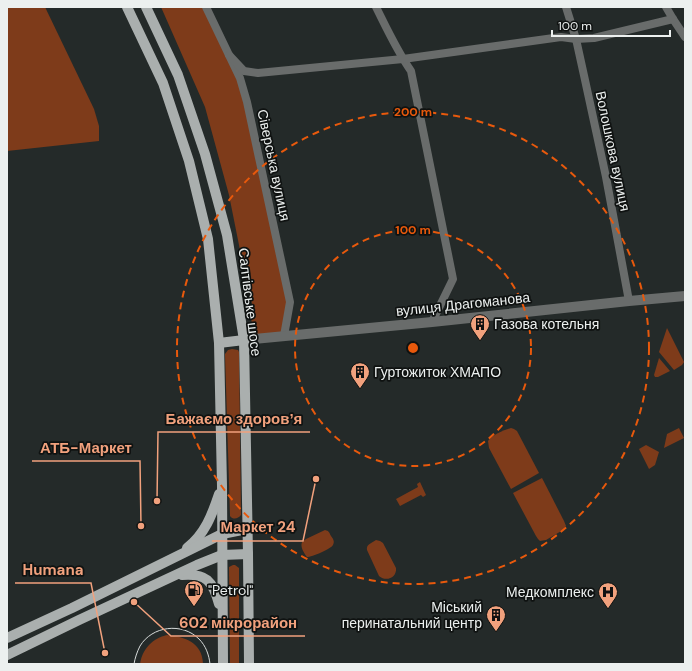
<svg xmlns="http://www.w3.org/2000/svg" width="692" height="671" viewBox="0 0 692 671" font-family="'DM Sans',sans-serif">
  <style>
    .green { fill: #7e3b1a }
    .lines { fill: none; stroke-linecap: round; stroke-linejoin: round }
    .minor { stroke: #696c6b; stroke-width: 8 }
    .tertiary { stroke: #696c6b; stroke-width: 10 }
    .primary { stroke: #aaafae; stroke-width: 10 }
    .tram { stroke: #d6dad9; stroke-width: 1 }
    .ring { fill: none; stroke: #e8590c; stroke-width: 2; stroke-dasharray: 7 5 }
    .labels { text-anchor: middle; dominant-baseline: central; stroke-width: 3.5; stroke-linejoin: round; paint-order: stroke }
    .street-label { font-size: 14px; fill: #ecf0ef; stroke: #0f1211 }
    .poi-label { font-size: 14px; fill: #ecf0ef; stroke: #0f1211; text-anchor: start }
    .centre { fill: #e8590c; stroke: #0f1211; stroke-width: 2 }
    .ring-label { font-size: 12px; text-anchor: middle; font-weight: bold; fill: #e8590c; stroke: #0f1211; stroke-width: 3.5; stroke-linejoin: round; paint-order: stroke }
    .leader { fill: none; stroke: #f1a17d; stroke-width: 1.5 }
    .callout-dot { fill: #f1a17d; stroke: #0f1211; stroke-width: 1.5 }
    .callout-label { font-size: 15px; text-anchor: middle; font-weight: bold; fill: #f1a17d; stroke: #0f1211; stroke-width: 3.5; stroke-linejoin: round; paint-order: stroke }
  </style>
  <rect width="100%" height="100%" fill="#242a29"/>
  <!-- green -->
  <g class="green">
    <path d="M7,7H45L94,109L99,126V141L7,151Z"/>
    <path d="M161,7H206L240,78L290,302L284,336L255,339L251,318L253,308L243,265L229,195L205,107Z"/>
    <path d="M667,328L684,362L682,365L674,370L659,352Z"/>
    <path d="M232,349L238,350L239,352L241,515C238,519 233,520 230,516L225,354L228,350Z"/>
    <path d="M659,358L670,371L658,377H655L654,375Z"/>
    <path d="M511,428L514,429L517,431L539,473L511,489L489,448L488,441C492,435 504,430 511,428Z"/>
    <path d="M679,428L684,438L664,448L667,434Z"/>
    <path d="M646,445L659,452L655,465L649,469L639,449Z"/>
    <path d="M542,478L564,521L566,526L563,530L546,540L540,541L538,539L536,536L513,493Z"/>
    <path d="M420,482L426,495L423,497L421,495L400,506L396,499L418,487L417,484Z"/>
    <path d="M325,530C329,531 329,532 331,536C333,539 335,541 333,545C331,549 312,557 307,557C304,553 300,547 302,542L306,539Z"/>
    <path d="M376,540L380,541L383,543L396,568C397,578 386,582 379,576L367,550C366,544 372,543 376,540Z"/>
    <path d="M233,565H235L239,568V664H230L229,567Z"/>
    <path d="M167,635C185,637 202,642 203,664H140C142,649 153,638 167,635Z"/>
  </g>
  <g class="lines">
    <!-- minor -->
    <g class="minor">
      <path d="M206,7L240,78L247,102L290,302L284,336"/>
      <path d="M376,7C387,29 397,51 411,71L453,279L432,322"/>
      <path d="M566,7L576,39L585,80L606,177L629,301"/>
      <path d="M666,7L673,19L685,37"/>
      <path d="M229,55L244,71L258,73L403,59L561,37L576,39L594,38L673,19"/>
    </g>
    <!-- tertiary -->
    <path class="tertiary" d="M244,340L432,322L629,301L685,296"/>
    <!-- primary -->
    <g class="primary">
      <path d="M127,7L163,83L189,161L208,239L219,343L222,486L223,664"/>
      <path d="M146,7L178,75L205,154L227,235L244,340L248,554L249,664"/>
      <path d="M219,343L244,340"/>
      <path d="M187,548C205,534 212,515 219,494"/>
      <path d="M182,575C206,573 213,581 219,604"/>
      <path d="M7,638L72,608L222,534L247,529"/>
      <path d="M7,655L79,620L197,565L222,555L248,554"/>
    </g>
    <!-- tram -->
    <path class="tram" d="M134,664C135,658 137,652 140,646C152,626 182,622 199,639C206,646 209,655 210,664"/>
  </g>
  <!-- distance rings -->
  <g class="ring">
    <circle cx="413" cy="348" r="118"/>
    <circle cx="413" cy="348" r="236"/>
  </g>
  <!-- icons -->
  <defs>
    <symbol id="building-pin" viewBox="-11 -11 22 30"><path d="M0 17L-7.5 6A9.5 9.5 0 1 1 7.5 6Z" fill="#f1a17d" stroke="#0f1211"/><path d="M-4-6H4V6H1V3H-1V6H-4ZM-2.5-4.3h1.7v1.8h-1.7ZM.8-4.3h1.7v1.8H.8ZM-2.5-1h1.7V.8h-1.7ZM.8-1h1.7V.8H.8Z" fill="#111"/></symbol>
    <symbol id="fuel-pin" viewBox="-11 -11 22 30"><path d="M0 17L-7.5 6A9.5 9.5 0 1 1 7.5 6Z" fill="#f1a17d" stroke="#0f1211"/><path d="M-5.5-6h7V0h2V4h1.3V-2.5L3-4.5l.8-.8L6-3V5H2.5V1h-1V6h-7ZM-4.2-4.7v3.2H.2V-4.7Z" fill="#111"/></symbol>
    <symbol id="hospital-pin" viewBox="-11 -11 22 30"><path d="M0 17L-7.5 6A9.5 9.5 0 1 1 7.5 6Z" fill="#f1a17d" stroke="#0f1211"/><path d="M-5-5h3v3.5h4V-5h3V5h-3V1.5h-4V5h-3Z" fill="#111"/></symbol>
  </defs>
  <g fill-rule="evenodd">
    <use href="#building-pin" x="469" y="313" width="22" height="30"/>
    <use href="#building-pin" x="349" y="361" width="22" height="30"/>
    <use href="#fuel-pin" x="183" y="579" width="22" height="30"/>
    <use href="#hospital-pin" x="597" y="581" width="22" height="30"/>
    <use href="#building-pin" x="485" y="604" width="22" height="30"/>
  </g>
  <g class="labels">
    <!-- street labels -->
    <g class="street-label">
      <text transform="translate(613 151) rotate(78)">Волошкова вулиця</text>
      <text transform="translate(274 165) rotate(78)">Сіверська вулиця</text>
      <text transform="translate(250 302) rotate(83)">Салтівське шосе</text>
      <text transform="translate(463 304) rotate(-6)">вулиця Драгоманова</text>
    </g>
    <!-- poi labels -->
    <g class="poi-label">
      <text x="494" y="324">Газова котельня</text>
      <text x="374" y="372">Гуртожиток ХМАПО</text>
      <text x="208" y="590">"Petrol"</text>
      <text x="594" y="592" text-anchor="end">Медкомплекс</text>
      <text x="482" y="607" text-anchor="end">Міський<tspan x="482" dy="16">перинатальний центр</tspan></text>
    </g>
  </g>
  <circle cx="413" cy="348" r="6" class="centre"/>
  <g class="ring-label">
    <text x="413" y="116">200 m</text>
    <text x="413" y="234">100 m</text>
  </g>
  <!-- callouts -->
  <path class="leader" d="M157 501L158 432H310M141 526L140 461H32M316 479L303 541H212M105 653L91 583H15M134 602L171 636H305"/>
  <g class="callout-dot">
    <circle cx="157" cy="501" r="4"/>
    <circle cx="141" cy="526" r="4"/>
    <circle cx="316" cy="479" r="4"/>
    <circle cx="105" cy="653" r="4"/>
    <circle cx="134" cy="602" r="4"/>
  </g>
  <g class="callout-label">
    <text x="234" y="424">Бажаємо здоровʼя</text>
    <text x="86" y="453">АТБ-Маркет</text>
    <text x="258" y="532">Маркет 24</text>
    <text x="53" y="575">Humana</text>
    <text x="238" y="628">602 мікрорайон</text>
  </g>
  <!-- border -->
  <rect width="692" height="671" fill="none" stroke="#ecf0ef" stroke-width="16"/>
  <!-- scale -->
  <path d="M552 30v6h118v-6" fill="none" stroke="#ecf0ef" stroke-width="2"/>
  <text x="558" y="30" font-size="12" fill="#ecf0ef" stroke="#0f1211" stroke-width="3" paint-order="stroke">100 m</text>
</svg>
